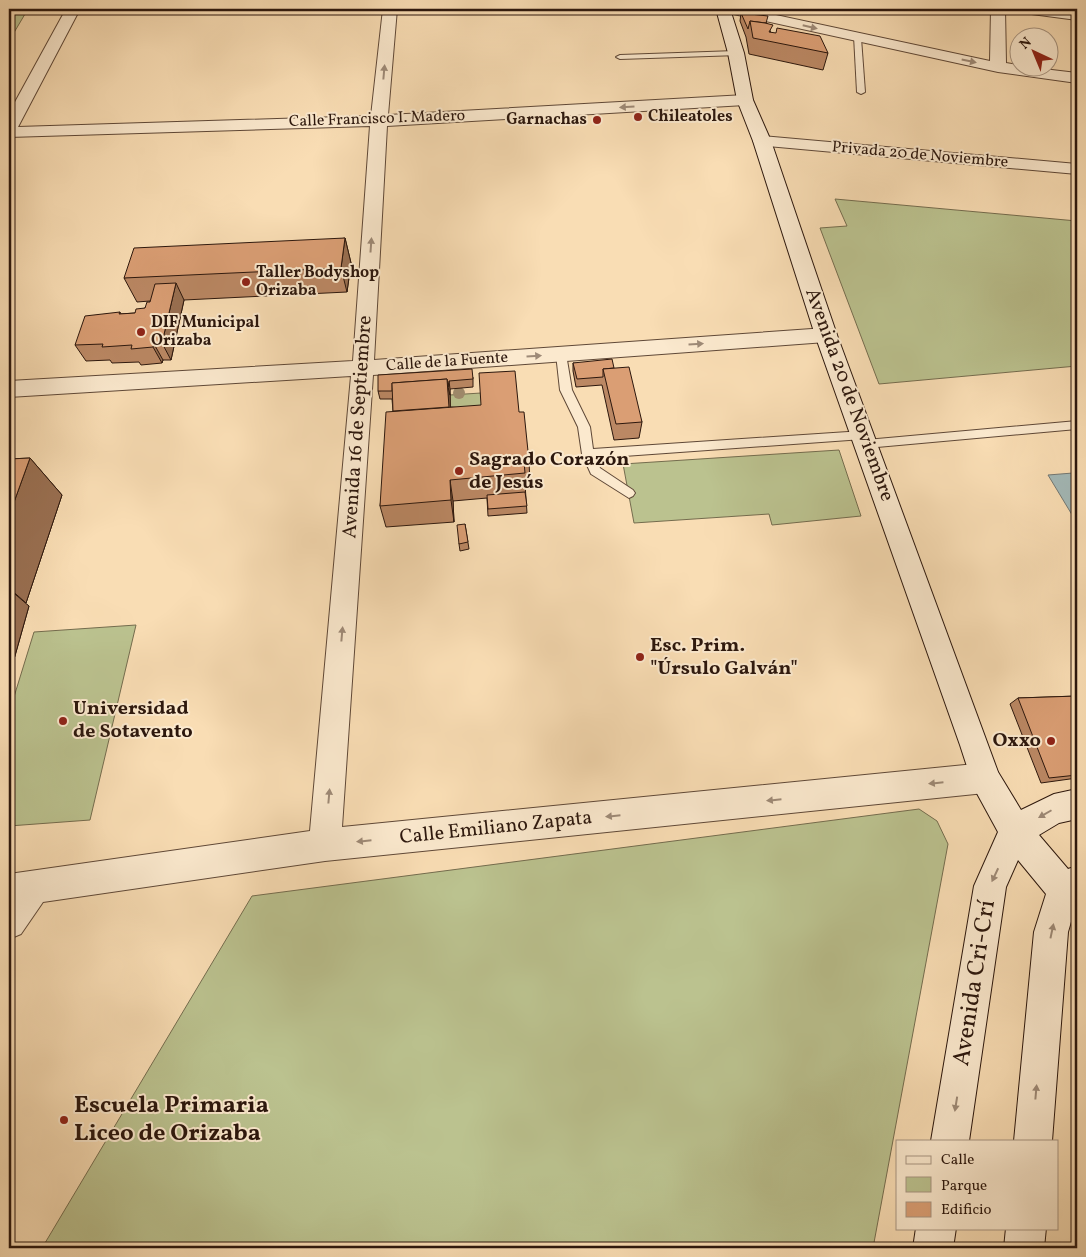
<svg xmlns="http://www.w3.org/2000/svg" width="1086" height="1257" viewBox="0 0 1086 1257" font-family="Vollkorn,serif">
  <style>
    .green { fill: #bbc28f; stroke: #746c4e }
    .water { fill: #a3b9b8; stroke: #737874 }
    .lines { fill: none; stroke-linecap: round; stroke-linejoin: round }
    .lane-casing { stroke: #5f4837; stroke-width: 2 }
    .street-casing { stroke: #5f4837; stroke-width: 2 }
    .secondary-casing { stroke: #2c170d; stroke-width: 2 }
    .lane { fill: #fbe9ce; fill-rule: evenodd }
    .street { fill: #fbe9ce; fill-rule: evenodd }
    .secondary { fill: #fbe9ce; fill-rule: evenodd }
    .tree { fill: #a08c6e }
    .wall { fill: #bb8864; stroke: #2c170d }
    .shaded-wall { fill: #996f51; stroke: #2c170d }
    .building { fill: #da9e74; stroke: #2c170d }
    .oneway { fill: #9e8a77 }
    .poi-dot { fill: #8f2418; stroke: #fbe9ce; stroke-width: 2 }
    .labels { text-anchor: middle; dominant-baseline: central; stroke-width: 4; stroke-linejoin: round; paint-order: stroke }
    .far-poi-label { font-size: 16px; font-weight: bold; fill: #2c170d; stroke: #fbe9ce; text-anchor: start }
    .far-street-label { font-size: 16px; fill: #2c170d; stroke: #fbe9ce }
    .street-label { font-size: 20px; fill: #2c170d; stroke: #fbe9ce }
    .poi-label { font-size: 20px; font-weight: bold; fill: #2c170d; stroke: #fbe9ce; text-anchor: start }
    .near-street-label { font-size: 24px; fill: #2c170d; stroke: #fbe9ce }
    .near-poi-label { font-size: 24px; font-weight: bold; fill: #2c170d; stroke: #fbe9ce; text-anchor: start }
  </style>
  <rect width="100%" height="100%" fill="#f9ddb4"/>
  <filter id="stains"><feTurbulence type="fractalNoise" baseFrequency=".004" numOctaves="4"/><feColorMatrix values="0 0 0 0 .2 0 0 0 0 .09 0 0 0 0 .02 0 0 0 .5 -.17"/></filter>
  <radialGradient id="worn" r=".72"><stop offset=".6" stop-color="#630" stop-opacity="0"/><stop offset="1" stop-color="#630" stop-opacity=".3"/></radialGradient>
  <!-- green -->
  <g class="green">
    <path d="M9,9H28L9,41Z"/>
    <path d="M835,199L1077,221V366L879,384L820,228L847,226Z"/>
    <path d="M481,393L483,428L451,430L450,395Z"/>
    <path d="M839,450L861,516L772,525L769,514L634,523L623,464Z"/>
    <path d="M136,625L90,820L9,826V713L34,632Z"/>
    <path d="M919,809L937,821L948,844L873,1248H42L252,896Z"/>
  </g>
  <!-- water -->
  <path class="water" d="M1073,473L1077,479V523L1048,475Z"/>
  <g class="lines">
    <defs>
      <g id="lane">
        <path d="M854,36L861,38L865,92L861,94L857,92Z"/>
        <path d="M736,51L740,53L739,55L620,59L616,57L620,55Z"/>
        <path d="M561,350L566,354L572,390L590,427L593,449L863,431L869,435L863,439L596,458L600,468L633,490L635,493L633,496L629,498L591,474L582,454L578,427L560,390L556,354Z"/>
        <path d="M1077,421V429L866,448L860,444L866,440Z"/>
      </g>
      <g id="street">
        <path d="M66,9H80L18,127L371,116L383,9H397L388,115L745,95L751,97L753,100L751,103L745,105L387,126L374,360L826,328L834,330L837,335L834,340L826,342L373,375L342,827L985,763L996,768L1000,778L996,788L985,793L325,861L43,902L21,934L9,939V874L310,831L351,376L9,397V381L353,361L370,126L9,137V113Z"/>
        <path d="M722,9H748L990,61L991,9H1005L1006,63L1018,65V68H1035L1077,73V83L998,72L729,13L724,12Z"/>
        <path d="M1017,9H1055L1077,12V20L1024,13L1019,12Z"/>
        <path d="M762,136L1077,164V174L756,145L753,141L756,137Z"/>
      </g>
      <g id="secondary">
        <path d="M716,9H730L744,53L753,100L771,141L837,335L998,772L1021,810L1054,794L1077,789V819L1059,823L1039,835L1068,869L1077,866V901L1068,932L1052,1141H1014L1034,932L1046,894L1018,860L1006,887L969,1141H931L974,886L998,832L974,788L960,745L815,335L753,141L737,100L728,53Z"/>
        <path d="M916,1228H956L953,1248H913Z"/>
        <path d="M1006,1228H1046L1044,1248H1004Z"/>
      </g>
    </defs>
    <!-- lane casing -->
    <use href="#lane" class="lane-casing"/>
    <!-- street casing -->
    <use href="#street" class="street-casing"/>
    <!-- secondary casing -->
    <use href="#secondary" class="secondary-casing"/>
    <!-- lane -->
    <use href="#lane" class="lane"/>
    <!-- street -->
    <use href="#street" class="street"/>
    <!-- secondary -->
    <use href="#secondary" class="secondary"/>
  </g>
  <!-- trees -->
  <circle class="tree" cx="459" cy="393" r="6"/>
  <!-- wall -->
  <g class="wall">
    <path d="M741,13L767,23L771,33L828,53L823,70L749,54L746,37L740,21Z"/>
    <path d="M345,238L351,263L347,292L184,300L171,360H163L162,363L141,365L139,362L112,363L110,360L86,361L75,345L120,312L121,314L135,313L145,308L150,302V301L137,302L124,278Z"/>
    <path d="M573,363L614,368L642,422L639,438L614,440L602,385L576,387L573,371Z"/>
    <path d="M473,377V387L450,389V407L519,412L529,461L530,483L525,484L527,513L488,516L487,498L453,501L454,522L386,527L380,506L393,411L392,399H380L378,391Z"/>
    <path d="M30,458L62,495L26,603H24L29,606L9,677V459Z"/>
    <path d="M465,524L469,549L460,551L459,544Z"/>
    <path d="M1077,696V778L1041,783L1010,704L1018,698Z"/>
  </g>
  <!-- shaded-wall -->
  <g class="shaded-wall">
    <path d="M345,238L351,263L347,292L341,268Z"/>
    <path d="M176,283L184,300L171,360L162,343Z"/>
    <path d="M154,344L163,360L162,363L153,347Z"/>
    <path d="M447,379L450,395L451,430L449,415Z"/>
    <path d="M449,381L450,389V395L448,387Z"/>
    <path d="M30,458L62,495L26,603L9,588V516Z"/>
    <path d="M450,480L453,501L454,522L451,500Z"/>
    <path d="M9,589L29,606L9,677Z"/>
  </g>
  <!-- building -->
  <g class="building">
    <path d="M741,13L768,16L766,23L750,21L748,29Z"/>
    <path d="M750,21L765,23L773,25L769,32L776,33L777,28L820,36L828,53L753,38Z"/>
    <path d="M345,238L341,268L124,278L134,248Z"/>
    <path d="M176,283L162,343L154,344L153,347L131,349L132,345L102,347L103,344L75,345L85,316L120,312L119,314L135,313L136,309L145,308L147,302H150L155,284Z"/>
    <path d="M612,359L614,368L603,369V377L577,379L573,363Z"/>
    <path d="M629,367L642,422L616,424L603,369Z"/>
    <path d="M472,369L473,379L449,381L448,387L447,379L392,383V391H378V375Z"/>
    <path d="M515,371L519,412H524L529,461L524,462L525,473L450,480L451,500L380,506L386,412L481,405L479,373Z"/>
    <path d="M447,379L449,407L393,411L392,383Z"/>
    <path d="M30,458L9,516V459Z"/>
    <path d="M525,492L527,506L488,509L487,495Z"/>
    <path d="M465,524L468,542L459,544L457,525Z"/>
    <path d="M1077,696V775L1049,778L1018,698Z"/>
  </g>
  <!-- one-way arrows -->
  <defs><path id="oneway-solid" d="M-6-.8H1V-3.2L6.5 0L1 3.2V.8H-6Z" transform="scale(1.25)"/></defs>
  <g class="oneway">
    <use href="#oneway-solid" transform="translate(810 27) rotate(13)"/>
    <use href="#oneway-solid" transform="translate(969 61) rotate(12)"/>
    <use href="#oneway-solid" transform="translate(384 72) rotate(-85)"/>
    <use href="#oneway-solid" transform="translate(627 107) rotate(177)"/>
    <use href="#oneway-solid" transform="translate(371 245) rotate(-86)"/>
    <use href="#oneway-solid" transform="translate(696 344) rotate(-4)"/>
    <use href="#oneway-solid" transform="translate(534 356) rotate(-4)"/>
    <use href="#oneway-solid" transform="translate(342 634) rotate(-85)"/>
    <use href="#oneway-solid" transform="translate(936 783) rotate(174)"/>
    <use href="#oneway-solid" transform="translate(329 796) rotate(-85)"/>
    <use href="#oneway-solid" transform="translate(774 800) rotate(174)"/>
    <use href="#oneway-solid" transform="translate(1045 814) rotate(150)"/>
    <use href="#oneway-solid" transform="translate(613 816) rotate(174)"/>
    <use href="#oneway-solid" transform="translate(364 841) rotate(174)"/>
    <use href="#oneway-solid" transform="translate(995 875) rotate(115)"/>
    <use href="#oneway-solid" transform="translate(1052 931) rotate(-78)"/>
    <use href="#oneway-solid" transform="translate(1036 1092) rotate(-85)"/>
    <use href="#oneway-solid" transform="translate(956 1104) rotate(99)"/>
  </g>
  <!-- markers -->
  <g class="poi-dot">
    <circle cx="638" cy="117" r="5"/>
    <circle cx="597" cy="120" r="5"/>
    <circle cx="246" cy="282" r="5"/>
    <circle cx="141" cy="332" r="5"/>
    <circle cx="459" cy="471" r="5"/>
    <circle cx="640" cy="657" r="5"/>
    <circle cx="63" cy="721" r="5"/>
    <circle cx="1051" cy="741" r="5"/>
    <circle cx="64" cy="1120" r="5"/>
  </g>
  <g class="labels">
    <!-- far-poi labels -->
    <g class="far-poi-label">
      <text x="648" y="117">Chileatoles</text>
      <text x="587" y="120" text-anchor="end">Garnachas</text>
      <text x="256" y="273">Taller Bodyshop<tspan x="256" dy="18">Orizaba</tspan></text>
      <text x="151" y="323">DIF Municipal<tspan x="151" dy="18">Orizaba</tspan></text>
    </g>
    <!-- far-street labels -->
    <g class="far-street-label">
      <text transform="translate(377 119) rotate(-2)">Calle Francisco I. Madero</text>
      <text transform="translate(920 155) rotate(5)">Privada 20 de Noviembre</text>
      <text transform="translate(447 362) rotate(-4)">Calle de la Fuente</text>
    </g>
    <!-- street labels -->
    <g class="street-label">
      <text transform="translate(849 395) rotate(70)">Avenida 20 de Noviembre</text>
      <text transform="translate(358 427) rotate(-86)">Avenida 16 de Septiembre</text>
      <text transform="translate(496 828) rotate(-6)">Calle Emiliano Zapata</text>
    </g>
    <!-- poi labels -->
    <g class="poi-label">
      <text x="469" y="460">Sagrado Corazón<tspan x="469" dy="23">de Jesús</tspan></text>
      <text x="650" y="646">Esc. Prim.<tspan x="650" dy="23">"Úrsulo Galván"</tspan></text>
      <text x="73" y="709">Universidad<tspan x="73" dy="23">de Sotavento</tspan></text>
      <text x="1041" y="741" text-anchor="end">Oxxo</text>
    </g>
    <!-- near-street labels -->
    <g class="near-street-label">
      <text transform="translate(975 983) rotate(-81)">Avenida Cri-Crí</text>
    </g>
    <!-- near-poi labels -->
    <g class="near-poi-label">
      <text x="74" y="1106">Escuela Primaria<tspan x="74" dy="28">Liceo de Orizaba</tspan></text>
    </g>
  </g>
  <!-- margin -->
  <rect width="1086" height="1257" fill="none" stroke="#f9ddb4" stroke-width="30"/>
  <rect x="10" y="10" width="1066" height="1237" fill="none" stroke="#2c170d" stroke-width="2.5"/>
  <rect x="15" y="15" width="1056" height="1227" fill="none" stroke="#2c170d"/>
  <!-- legend -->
  <rect x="896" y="1140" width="162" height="90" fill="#fbe9ce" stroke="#a89581"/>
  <rect x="906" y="1156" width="25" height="8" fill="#fbe9ce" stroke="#a89581"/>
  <text x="941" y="1164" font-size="15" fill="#2c170d">Calle</text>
  <rect x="906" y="1177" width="25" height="15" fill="#bbc28f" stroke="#a89581"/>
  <text x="941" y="1190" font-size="15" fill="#2c170d">Parque</text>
  <rect x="906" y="1202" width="25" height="15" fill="#da9e74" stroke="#a89581"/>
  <text x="941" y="1214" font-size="15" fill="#2c170d">Edificio</text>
  <!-- north arrow -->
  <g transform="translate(1034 52) rotate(316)"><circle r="24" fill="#fbe9ce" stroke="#a89581"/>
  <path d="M0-4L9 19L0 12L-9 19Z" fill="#8f2418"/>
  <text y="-8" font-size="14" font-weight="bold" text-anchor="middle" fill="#2c170d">N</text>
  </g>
  <rect width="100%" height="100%" filter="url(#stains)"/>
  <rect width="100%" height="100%" fill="url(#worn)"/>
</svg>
